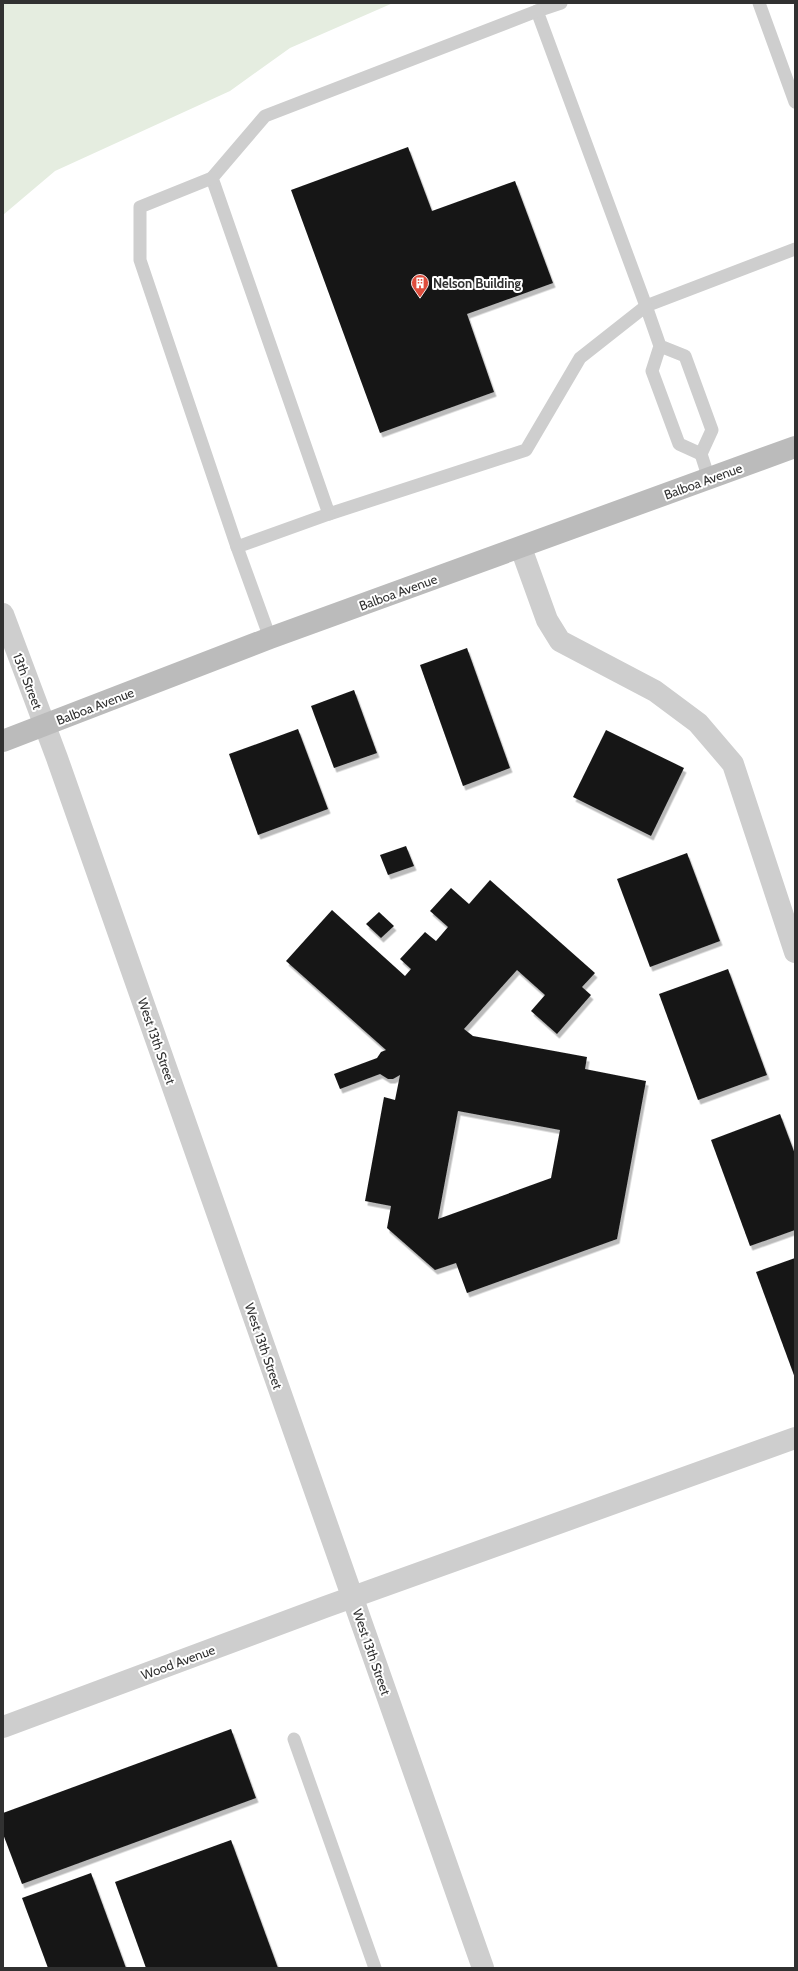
<svg xmlns="http://www.w3.org/2000/svg" width="798" height="1971" viewBox="0 0 798 1971" font-family="Cabin,sans-serif">
  <style>
    .green { fill: #e5ede0 }
    .building { fill: #181818; fill-rule: evenodd; filter: url(#shadow) }
    .lines { fill: none; stroke-linecap: round; stroke-linejoin: round }
    .lane { stroke: #cecece; stroke-width: 13 }
    .street { stroke: #cecece; stroke-width: 22 }
    .secondary { stroke: #bbb; stroke-width: 22 }
    .labels { text-anchor: middle; dominant-baseline: central; stroke-width: 4; stroke-linejoin: round; paint-order: stroke }
    .poi-label { font-size: 13px; font-weight: bold; fill: #313131; stroke: #fff; text-anchor: start }
    .street-label { font-size: 13px; fill: #313131; stroke: #fff }
  </style>
  <defs>
    <filter id="shadow"><feDropShadow dx="2.5" dy="4.5" stdDeviation="0" flood-color="#0004"/></filter>
  </defs>
  <rect width="100%" height="100%" fill="#fff"/>
  <!-- green -->
  <path class="green" d="M3,3H393L290,48L230,91L55,171L3,215Z"/>
  <!-- building -->
  <g class="building">
    <path d="M408,147L432,211L515,181L553,283L467,314L494,392L380,433L291,190Z"/>
    <path d="M467,648L510,768L463,786L420,665Z"/>
    <path d="M354,690L377,753L334,768L311,706Z"/>
    <path d="M298,729L328,809L258,835L229,754Z"/>
    <path d="M606,730L684,768L651,836L573,797Z"/>
    <path d="M406,846L414,866L388,875L380,855Z"/>
    <path d="M687,853L720,941L650,967L617,879Z"/>
    <path d="M490,880L595,973L582,987L591,995L557,1034L531,1011L545,995L517,970L464,1029L473,1036L587,1057L585,1069L646,1081L617,1239L467,1293L456,1263L435,1270L387,1228L391,1206L365,1201L384,1097L395,1100L400,1075L393,1079H388L380,1074L340,1089L334,1074L377,1058L381,1052L386,1050L286,961L332,910L405,976L411,969L400,959L425,932L436,941L448,927L430,911L451,888L469,904ZM458,1111L560,1130L551,1178L438,1219Z"/>
    <path d="M379,912L394,926L381,938L366,924Z"/>
    <path d="M728,969L767,1075L698,1100L659,994Z"/>
    <path d="M780,1114L795,1154V1230L750,1246L711,1140Z"/>
    <path d="M795,1258V1378L756,1272Z"/>
    <path d="M231,1729L256,1798L22,1884L3,1834V1813Z"/>
    <path d="M231,1840L278,1968H146L115,1882Z"/>
    <path d="M91,1873L126,1968H48L22,1898Z"/>
  </g>
  <g class="lines">
    <!-- lane -->
    <g class="lane">
      <path d="M561,3L537,11L646,306L795,249"/>
      <path d="M759,3L795,102"/>
      <path d="M537,11L265,116L212,178L329,514L526,450L580,358L646,306L660,346L652,371L679,444L701,454L712,430L685,356L660,346"/>
      <path d="M212,178L140,207V260L237,547L270,638"/>
      <path d="M701,454L709,479"/>
      <path d="M237,547L329,514"/>
      <path d="M294,1739L375,1968"/>
    </g>
    <!-- street -->
    <g class="street">
      <path d="M521,548L547,620L560,641L655,691L698,723L733,764L795,952"/>
      <path d="M3,614L57,758L483,1968"/>
      <path d="M3,1727L325,1607L795,1438"/>
    </g>
    <!-- secondary -->
    <path class="secondary" d="M3,741L270,638L795,447"/>
  </g>
  <!-- icons -->
  <defs>
    <symbol id="building-pin" viewBox="-11 -11 22 30"><path d="M0 17L-7.5 6A9.5 9.5 0 1 1 7.5 6Z" fill="#de4d3d" stroke="#fff"/><path d="M-4-6H4V6H1V3H-1V6H-4ZM-2.5-4.3h1.7v1.8h-1.7ZM.8-4.3h1.7v1.8H.8ZM-2.5-1h1.7V.8h-1.7ZM.8-1h1.7V.8H.8Z" fill="#fff"/></symbol>
  </defs>
  <g fill-rule="evenodd">
    <use href="#building-pin" x="410" y="273" width="20" height="27"/>
  </g>
  <g class="labels">
    <!-- poi labels -->
    <g class="poi-label">
      <text x="433" y="283">Nelson Building</text>
    </g>
    <!-- street labels -->
    <g class="street-label">
      <text transform="translate(703 481) rotate(-20)">Balboa Avenue</text>
      <text transform="translate(398 592) rotate(-20)">Balboa Avenue</text>
      <text transform="translate(28 681) rotate(69)">13th Street</text>
      <text transform="translate(95 706) rotate(-21)">Balboa Avenue</text>
      <text transform="translate(157 1041) rotate(71)">West 13th Street</text>
      <text transform="translate(264 1346) rotate(71)">West 13th Street</text>
      <text transform="translate(372 1652) rotate(71)">West 13th Street</text>
      <text transform="translate(178 1662) rotate(-20)">Wood Avenue</text>
    </g>
  </g>
  <!-- border -->
  <rect width="798" height="1971" fill="none" stroke="#313131" stroke-width="8"/>
</svg>
